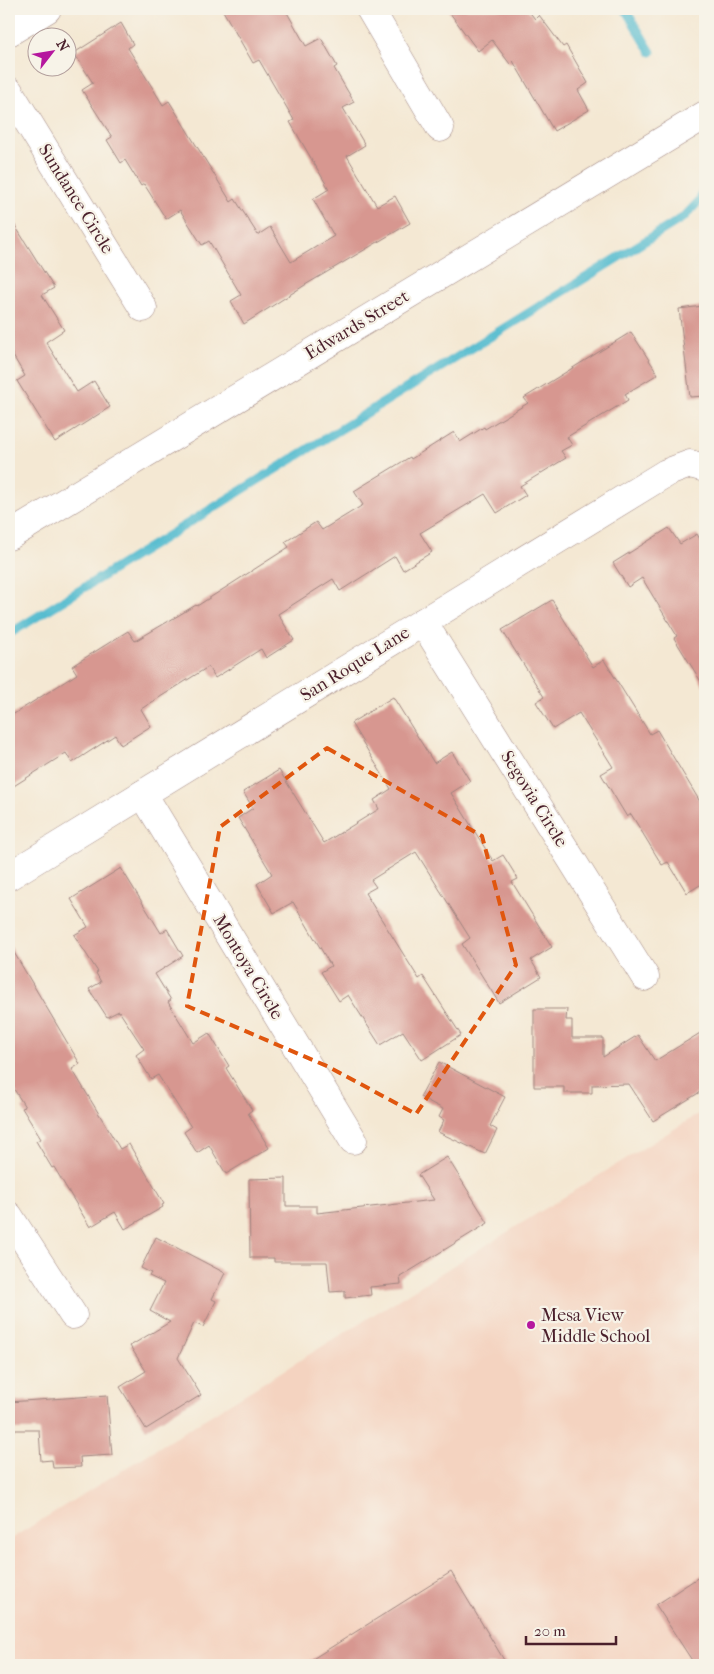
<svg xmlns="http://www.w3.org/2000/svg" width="714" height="1674" viewBox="0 0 714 1674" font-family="'IM FELL French Canon',serif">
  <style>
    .built { fill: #f4d3c0 }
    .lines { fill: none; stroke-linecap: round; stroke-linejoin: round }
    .stream { stroke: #52bbcf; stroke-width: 9 }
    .building { fill: #d79790 }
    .minor-casing { stroke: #9f847f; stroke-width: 29 }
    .secondary-casing { stroke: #9f847f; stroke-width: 29 }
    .minor { stroke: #fff; stroke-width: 28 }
    .secondary { stroke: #fff; stroke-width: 28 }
    .marked { fill: none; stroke: #e0560e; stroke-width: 4; stroke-dasharray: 10 6; stroke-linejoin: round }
    .poi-dot { fill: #b5179e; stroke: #f7f3e8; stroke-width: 2 }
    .labels { text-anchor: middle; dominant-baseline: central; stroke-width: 4.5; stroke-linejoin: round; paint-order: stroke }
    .street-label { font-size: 18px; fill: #4a1f2b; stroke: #f7f3e8 }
    .poi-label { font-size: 18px; fill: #4a1f2b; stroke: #f7f3e8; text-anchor: start }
  </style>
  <rect width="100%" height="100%" fill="#f7f3e8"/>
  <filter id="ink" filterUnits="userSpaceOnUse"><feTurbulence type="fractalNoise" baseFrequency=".02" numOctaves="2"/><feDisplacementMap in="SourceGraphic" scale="10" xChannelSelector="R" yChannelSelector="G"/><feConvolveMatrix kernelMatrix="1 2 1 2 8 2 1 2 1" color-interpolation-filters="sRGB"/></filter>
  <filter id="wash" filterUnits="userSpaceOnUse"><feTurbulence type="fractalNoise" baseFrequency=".0096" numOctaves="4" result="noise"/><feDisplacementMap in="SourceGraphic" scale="20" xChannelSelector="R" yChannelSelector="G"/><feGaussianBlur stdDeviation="1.12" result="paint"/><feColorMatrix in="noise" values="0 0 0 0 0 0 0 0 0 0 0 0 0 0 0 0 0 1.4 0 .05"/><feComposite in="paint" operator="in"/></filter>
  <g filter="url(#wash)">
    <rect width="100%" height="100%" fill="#f4e8d3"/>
    <!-- built -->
    <path class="built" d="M705,1110V1665H9V1540Z"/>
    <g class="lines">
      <!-- stream -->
      <g class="stream">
        <path d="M625,9L651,52"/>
        <path d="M9,634L684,217L700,200L705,184"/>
      </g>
    </g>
    <g id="blocks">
      <!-- building -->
      <g class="building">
        <path d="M222,9H285L306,46L321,38L337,66L334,68L354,102L343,108L365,145L347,156L377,206L395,196L410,223L305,285L244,324L231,301L241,295L209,241L202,245L180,210L166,219L144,184L141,186L125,160L121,163L107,140L112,137L82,90L93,83L74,53L121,23L133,44L128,48L163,105L169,101L231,202L235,199L258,235L270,227L291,262L334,236L313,199L329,189L290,122L294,120L259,60L253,63Z"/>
        <path d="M447,9H527L535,19L539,15L563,47L566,45L588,83L578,90L589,110L554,131L513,61L510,64L492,40L478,51Z"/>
        <path d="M9,216L54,288L42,295L64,330L46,342L77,392L94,381L110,407L55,442L17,381L25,376L9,349Z"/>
        <path d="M703,306L705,324V396L690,397L679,309Z"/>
        <path d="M631,332L658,374L625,394L628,400L567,437L572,445L561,451L566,458L520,486L526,495L497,513L485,494L420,533L432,552L403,570L395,556L340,591L333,579L278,614L294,640L266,658L261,649L215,678L208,667L141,709L151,726L121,745L115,735L72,763L66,753L9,789V717L77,674L72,666L128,631L135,641L196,605L197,606L289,547L285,542L316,522L322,530L363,505L354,491L410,457L411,459L454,432L460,442L484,427L485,429L528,403L524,398Z"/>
        <path d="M669,528L680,544L697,534L705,548V688L674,638L677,636L642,578L628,587L613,563Z"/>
        <path d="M552,600L593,667L604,660L650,734L657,730L705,810V882L687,893L668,862L662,865L631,814L627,817L601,774L613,767L579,713L553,729L536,702L544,697L502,630Z"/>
        <path d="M393,697L434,763L452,752L470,781L451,793L493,861L503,855L518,879L512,882L552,947L531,960L541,977L499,1003L462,944L470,938L416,852L371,880L376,887L365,893L419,979L423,976L461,1035L422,1060L403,1031L380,1045L348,995L339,1001L321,972L331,966L293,902L274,913L257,884L272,874L238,818L253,808L243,792L279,770L324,843L379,809L374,800L391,789L351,723Z"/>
        <path d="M121,868L161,933L167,929L183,956L155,974L171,1000L168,1002L193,1043L209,1033L229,1066L226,1068L252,1110L248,1113L269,1148L226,1174L209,1145L197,1153L184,1132L191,1127L158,1075L151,1079L136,1055L144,1049L119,1011L107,1017L89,989L101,982L96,973L98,972L74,935L88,927L71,899Z"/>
        <path d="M9,944L80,1064L72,1069L120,1149L129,1144L164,1204L162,1205L163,1207L125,1229L115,1212L90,1227L54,1167L52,1168L36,1141L41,1139L22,1108L25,1107L9,1081Z"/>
        <path d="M534,1009H567L566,1020H572V1038H603V1057L638,1035L655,1061L705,1030V1089L653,1121L629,1084L592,1085V1093H564V1087H534Z"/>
        <path d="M439,1062L505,1097L490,1126L497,1130L485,1154L438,1132L444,1120L439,1117L443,1109L420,1097Z"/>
        <path d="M447,1157L488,1223L400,1277L401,1284L370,1287L371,1295L345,1298V1291L330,1292L327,1262H274V1258H250L249,1179L286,1178V1206H317V1213L434,1200L418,1175Z"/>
        <path d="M156,1237L225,1273L212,1299L216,1301L203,1327L194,1323L178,1358L201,1395L146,1429L120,1387L146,1371L130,1346L170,1322L150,1311L164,1283L149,1276L151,1273L141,1268Z"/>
        <path d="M107,1395L112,1455L80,1457L81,1467L53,1468L52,1460L41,1461L39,1430H9V1402Z"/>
        <path d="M451,1572L507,1665H303Z"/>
        <path d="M705,1573V1665H695L656,1605Z"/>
      </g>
    </g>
  </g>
  <g filter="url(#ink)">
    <use href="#blocks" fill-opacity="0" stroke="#9f847f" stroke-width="1"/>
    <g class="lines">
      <defs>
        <g id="minor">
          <path d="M370,9L440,128"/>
          <path d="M9,32L47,9"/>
          <path d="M9,91L143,308"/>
          <path d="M423,622L645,977"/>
          <path d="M143,794L353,1140"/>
          <path d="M9,876L666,473L690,464L705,468"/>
          <path d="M9,1216L73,1315"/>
        </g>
        <path id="secondary" d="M9,536L705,115"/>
      </defs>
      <!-- minor casing -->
      <use href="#minor" class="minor-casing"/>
      <!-- secondary casing -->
      <use href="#secondary" class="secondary-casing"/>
      <!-- minor -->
      <use href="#minor" class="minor"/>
      <!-- secondary -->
      <use href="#secondary" class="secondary"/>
    </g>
  </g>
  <!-- marked area -->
  <path class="marked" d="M327,748L482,836L516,965L416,1114L329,1067L187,1006L220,827Z"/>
  <!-- markers -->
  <circle class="poi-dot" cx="531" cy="1325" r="5"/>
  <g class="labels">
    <!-- street labels -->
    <g class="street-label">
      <text transform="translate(76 199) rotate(58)">Sundance Circle</text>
      <text transform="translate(357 325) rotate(-31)">Edwards Street</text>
      <text transform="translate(355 664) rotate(-32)">San Roque Lane</text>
      <text transform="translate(534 799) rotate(58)">Segovia Circle</text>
      <text transform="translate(248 967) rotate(59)">Montoya Circle</text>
    </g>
    <!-- poi labels -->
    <g class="poi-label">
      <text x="541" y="1315">Mesa View<tspan x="541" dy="21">Middle School</tspan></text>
    </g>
  </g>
  <!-- margin -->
  <rect width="714" height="1674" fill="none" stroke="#f7f3e8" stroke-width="30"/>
  <!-- north arrow -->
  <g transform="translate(52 52) rotate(59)"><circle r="24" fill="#f7f3e8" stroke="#b29e9c"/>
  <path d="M0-4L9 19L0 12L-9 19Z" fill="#b5179e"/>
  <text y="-8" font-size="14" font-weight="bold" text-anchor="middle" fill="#4a1f2b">N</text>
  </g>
  <!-- scale -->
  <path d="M526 1636v8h90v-8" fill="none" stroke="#4a1f2b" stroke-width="2.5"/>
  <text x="534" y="1636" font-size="15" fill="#4a1f2b" stroke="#f7f3e8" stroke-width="4" paint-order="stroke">20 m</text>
</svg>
